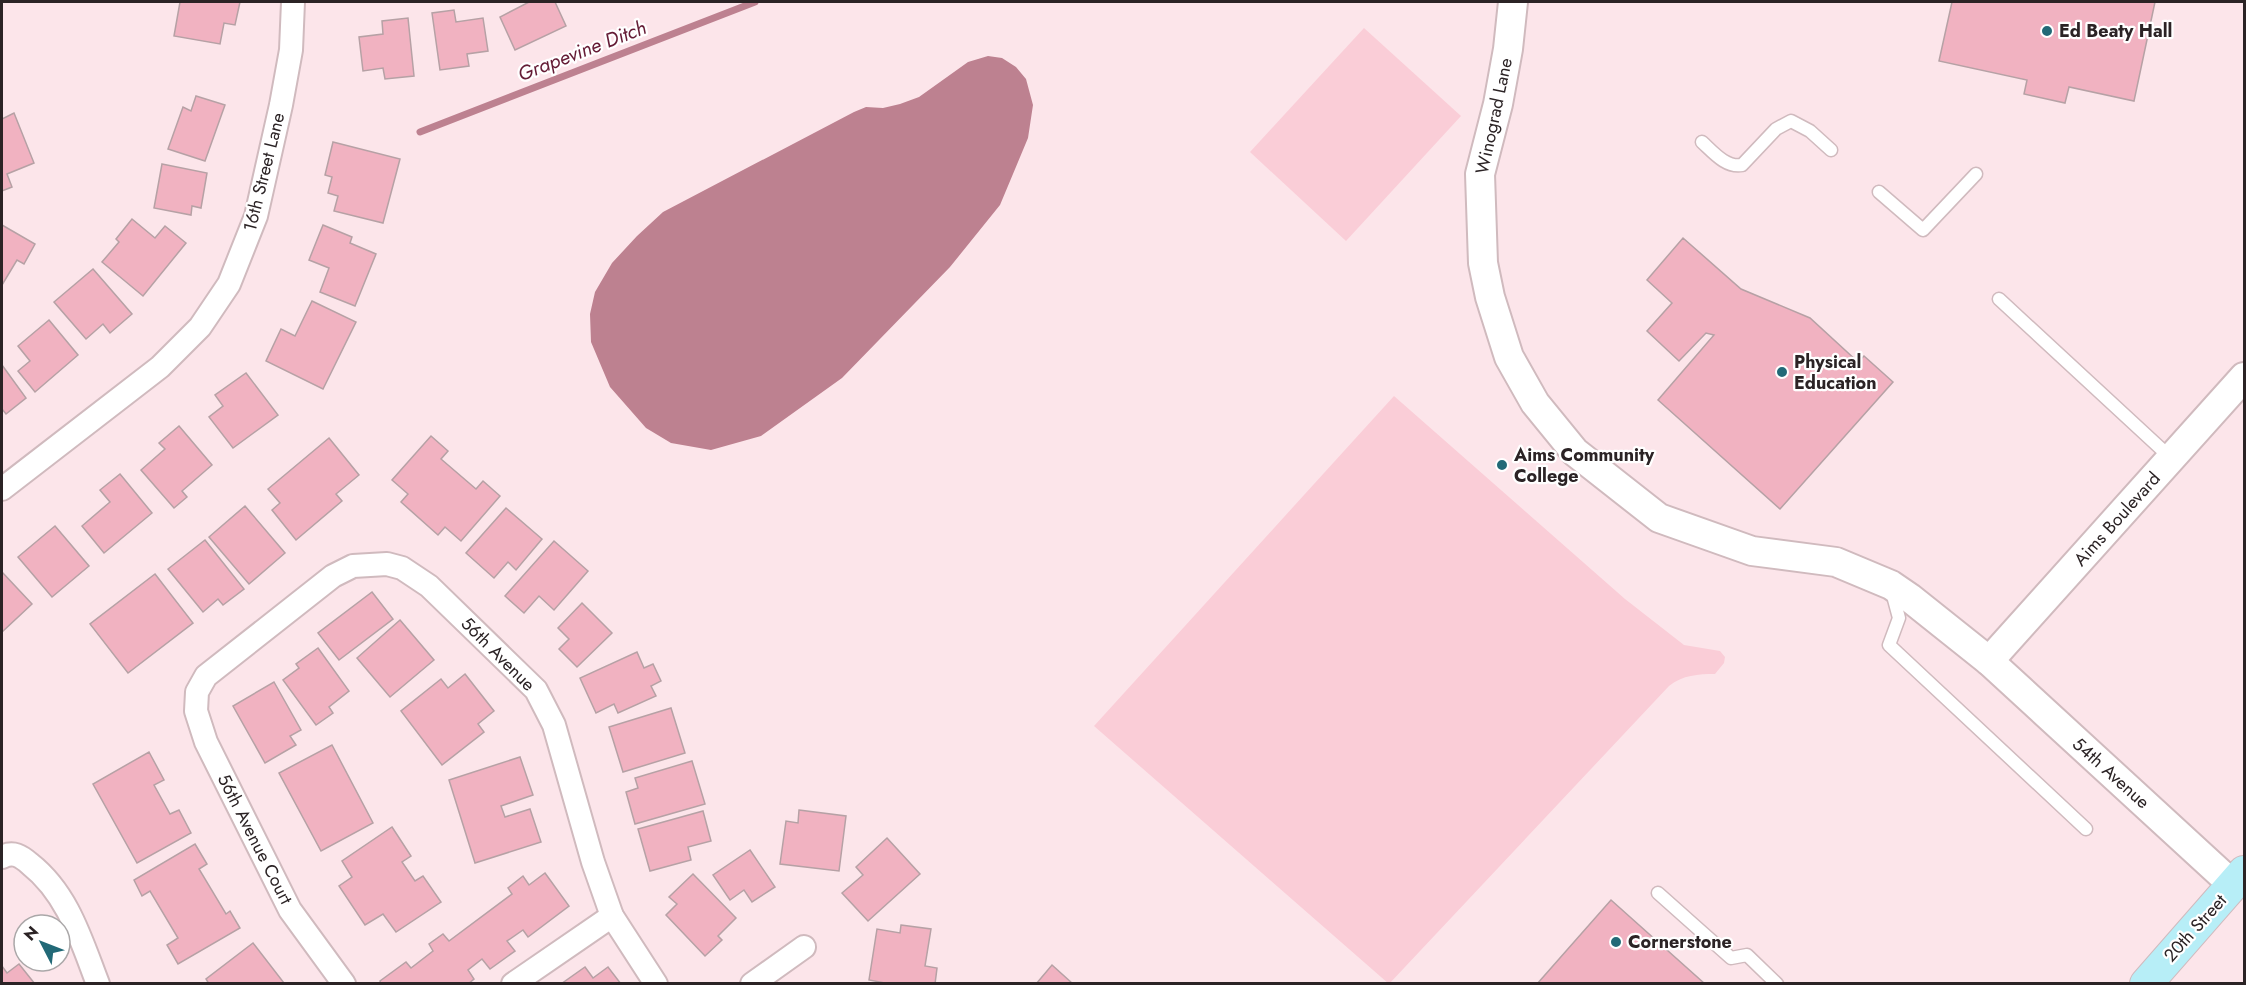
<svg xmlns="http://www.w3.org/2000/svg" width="2246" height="985" viewBox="0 0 2246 985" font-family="Jost,sans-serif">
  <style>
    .green { fill: #facdd7 }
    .water { fill: #bd8190 }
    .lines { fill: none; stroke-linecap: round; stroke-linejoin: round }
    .stream { stroke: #bd8190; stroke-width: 7 }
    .building { fill: #f1b2c1; stroke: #b6a1a5; stroke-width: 1.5 }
    .service-casing { stroke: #d0babe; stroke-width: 15 }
    .minor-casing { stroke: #d0babe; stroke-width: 26 }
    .tertiary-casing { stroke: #d0babe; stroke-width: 32 }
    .secondary-casing { stroke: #d0babe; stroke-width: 34 }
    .service { stroke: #fff; stroke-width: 12 }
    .minor { stroke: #fff; stroke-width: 22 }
    .tertiary { stroke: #fff; stroke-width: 28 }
    .secondary { stroke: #b7eef7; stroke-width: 32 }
    .poi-dot { fill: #226977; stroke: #fff; stroke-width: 2 }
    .labels { text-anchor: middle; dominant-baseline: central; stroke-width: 4.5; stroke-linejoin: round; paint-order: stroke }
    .poi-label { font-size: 18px; font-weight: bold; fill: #2b2325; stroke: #fff; text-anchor: start }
    .street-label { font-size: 18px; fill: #2b2325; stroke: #fff }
    .water-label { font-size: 20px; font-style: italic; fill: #641b35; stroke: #fff }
  </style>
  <rect width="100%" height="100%" fill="#fce5ea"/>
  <!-- green -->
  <g class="green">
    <path d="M1364,28L1461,116L1346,241L1250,152Z"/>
    <path d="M1394,396L1625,599L1684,645L1720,651L1725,657L1724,663L1715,674C1698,674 1683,675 1669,686L1389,984L1094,726Z"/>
  </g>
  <!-- water -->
  <path class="water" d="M988,56L1002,58L1016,67L1026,79L1033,105L1028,138L1000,205L950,267L842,378L761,436L711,450L671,443L646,428L610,387L591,342L590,314L595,292L612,263L637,236L663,212L854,112L866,107L883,108L900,104L919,97L968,62Z"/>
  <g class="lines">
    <!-- stream -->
    <path class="stream" d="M420,132L755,2"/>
  </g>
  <!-- building -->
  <g class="building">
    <path d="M180,2H240L235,25L224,23L220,44L174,36Z"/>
    <path d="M529,2H555L566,26L515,50L500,17Z"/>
    <path d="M1952,2H2155L2134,101L2069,87L2065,103L2024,94L2027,80L1939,61Z"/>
    <path d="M454,10L456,22L483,18L488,51L467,54L469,66L440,70L432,13Z"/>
    <path d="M408,18L414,76L385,79L383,68L363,71L359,37L383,34L382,21Z"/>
    <path d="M196,96L225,105L205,161L168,149L183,107L191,111Z"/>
    <path d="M14,113L34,163L7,174L12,187L2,191V119Z"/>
    <path d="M333,142L400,159L383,223L334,211L338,196L328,193L332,177L325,175Z"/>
    <path d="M162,164L207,173L201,208L192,206L191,215L154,208Z"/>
    <path d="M132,219L155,238L165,226L186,243L143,296L102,262L119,242L116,239Z"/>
    <path d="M2,225L35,244L24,264L17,260L2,285Z"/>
    <path d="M323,225L352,237L350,243L376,254L355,306L320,292L329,268L309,260Z"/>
    <path d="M1683,238L1741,289L1810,318L1858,362L1864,356L1893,382L1780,509L1658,400L1714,335L1706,333L1679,361L1647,331L1672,303L1647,280Z"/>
    <path d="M93,269L132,314L110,333L103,324L86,339L54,302Z"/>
    <path d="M312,301L356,322L323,389L266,361L281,329L295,336Z"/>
    <path d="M49,320L78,355L35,392L18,371L30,361L18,346Z"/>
    <path d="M2,365L26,398L6,414L2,409Z"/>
    <path d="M246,373L278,415L233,448L209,417L223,406L215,395Z"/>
    <path d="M179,426L212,465L182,491L187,497L174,508L141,470L165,449L159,443Z"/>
    <path d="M431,436L448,451L441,459L476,489L483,481L500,496L461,541L445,527L438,535L401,502L408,494L392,480Z"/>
    <path d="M329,438L359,475L336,494L342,501L296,540L272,510L280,503L268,489Z"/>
    <path d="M120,474L152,513L104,553L82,526L110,502L100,490Z"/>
    <path d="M245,506L285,553L249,584L209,537Z"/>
    <path d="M506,508L542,539L516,570L508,562L494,578L466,553Z"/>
    <path d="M55,526L89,566L52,597L18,557Z"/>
    <path d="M205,540L244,589L223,605L218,599L203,612L168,569Z"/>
    <path d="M554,541L588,571L554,610L539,596L524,613L505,596Z"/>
    <path d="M2,572L32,604L2,632Z"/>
    <path d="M155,574L193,623L128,673L90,624Z"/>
    <path d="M372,592L393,619L339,660L318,633Z"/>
    <path d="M582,603L612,633L577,667L559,649L569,639L558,628Z"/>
    <path d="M400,620L434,660L390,697L357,658Z"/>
    <path d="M318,648L349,691L329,707L333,713L316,725L283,680L299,668L296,664Z"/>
    <path d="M637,652L644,668L653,664L661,681L651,686L656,696L618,713L614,704L596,713L580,678Z"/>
    <path d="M465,674L494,711L478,724L484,732L442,765L401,711L441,679L448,688Z"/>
    <path d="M274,682L301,730L290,736L296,745L265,763L233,706Z"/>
    <path d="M671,708L685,753L623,772L609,727Z"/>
    <path d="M332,745L373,823L321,851L279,773Z"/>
    <path d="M149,752L164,780L154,785L170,814L179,810L191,833L137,863L93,784Z"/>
    <path d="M520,757L533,795L501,806L505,817L530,809L541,842L475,863L449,780Z"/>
    <path d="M692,761L705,804L635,824L626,792L638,788L635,778Z"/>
    <path d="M799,810L846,816L839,871L780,864L786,821L798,823Z"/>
    <path d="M703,811L711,841L688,847L691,860L650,871L638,829Z"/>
    <path d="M392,827L411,856L402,862L415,881L423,876L441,902L396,932L383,914L365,925L339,886L352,877L342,861Z"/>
    <path d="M887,838L920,874L868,921L842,893L863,875L856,867Z"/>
    <path d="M195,844L207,864L199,869L226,914L230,911L240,928L178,964L167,945L178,938L150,891L142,896L134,880Z"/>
    <path d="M750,850L775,887L752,902L744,890L730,900L713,875Z"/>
    <path d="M545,873L569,906L528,937L523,930L507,941L515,951L490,969L482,959L468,970L474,979L468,984H381L380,981L406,962L411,968L433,951L429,944L443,934L449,941L512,894L508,888L523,876L529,885Z"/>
    <path d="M693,874L736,918L718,936L722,940L705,956L666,915L677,904L669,897Z"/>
    <path d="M1611,900L1705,984H1537Z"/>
    <path d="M901,925L931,929L925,966L937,968L935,984H890L869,980L877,929L900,933Z"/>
    <path d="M253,943L284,983L209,984L206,979Z"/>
    <path d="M19,964L35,984H2V966L7,973Z"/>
    <path d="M1052,965L1073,984H1036Z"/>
    <path d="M585,967L593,978L608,967L621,984H561Z"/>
  </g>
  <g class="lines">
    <defs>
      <g id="service">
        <path d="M1702,142C1713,152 1726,168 1742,165L1776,129L1791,121L1810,131L1831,150"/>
        <path d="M1879,192L1923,230L1976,174"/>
        <path d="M1999,299L2171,458"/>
        <path d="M1892,592L1899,618L1889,645L2086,829"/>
        <path d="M1658,893L1731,958L1747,955L1777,984"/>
      </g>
      <g id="minor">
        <path d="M2,489L160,367L200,327L229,284L256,216L281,105L291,50L293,2"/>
        <path d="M2,857C13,851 21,856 30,864C68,894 81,940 98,984"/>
        <path d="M344,984L290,910L206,742L196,711L197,692L206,676L333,576L353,566L387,564L402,568L429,586L536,690L554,725L593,862L612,916L656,984"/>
        <path d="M513,984L612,916"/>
        <path d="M752,984L804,947"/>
      </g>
      <g id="tertiary">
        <path d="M1513,2L1508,49L1498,104L1480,174L1483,263L1490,297L1509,357L1535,403L1575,452L1659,518L1752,551L1836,562L1891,585L1910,598L1989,661L2233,885"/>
        <path d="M1989,661L2244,377"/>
      </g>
      <path id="secondary" d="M2146,984L2244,872"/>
    </defs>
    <!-- service casing -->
    <use href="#service" class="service-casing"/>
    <!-- minor casing -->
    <use href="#minor" class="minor-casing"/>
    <!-- tertiary casing -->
    <use href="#tertiary" class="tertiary-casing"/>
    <!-- secondary casing -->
    <use href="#secondary" class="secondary-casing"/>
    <!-- service -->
    <use href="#service" class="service"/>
    <!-- minor -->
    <use href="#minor" class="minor"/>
    <!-- tertiary -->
    <use href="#tertiary" class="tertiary"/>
    <!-- secondary -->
    <use href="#secondary" class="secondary"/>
  </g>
  <!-- markers -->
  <g class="poi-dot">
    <circle cx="2047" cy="31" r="6"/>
    <circle cx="1782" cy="372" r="6"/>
    <circle cx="1502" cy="465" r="6"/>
    <circle cx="1616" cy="942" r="6"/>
  </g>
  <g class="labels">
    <!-- poi labels -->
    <g class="poi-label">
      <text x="2059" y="31">Ed Beaty Hall</text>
      <text x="1794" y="362">Physical<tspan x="1794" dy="21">Education</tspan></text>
      <text x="1514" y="455">Aims Community<tspan x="1514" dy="21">College</tspan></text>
      <text x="1628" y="942">Cornerstone</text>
    </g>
    <!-- street labels -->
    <g class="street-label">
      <text transform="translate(1494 116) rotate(-78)">Winograd Lane</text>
      <text transform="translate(264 172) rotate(-76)">16th Street Lane</text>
      <text transform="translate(2117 519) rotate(-48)">Aims Boulevard</text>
      <text transform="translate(498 654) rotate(45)">56th Avenue</text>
      <text transform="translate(2111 773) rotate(42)">54th Avenue</text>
      <text transform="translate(255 839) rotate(63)">56th Avenue Court</text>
      <text transform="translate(2195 928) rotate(-48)">20th Street</text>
    </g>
    <!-- water labels -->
    <g class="water-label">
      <text transform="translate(582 51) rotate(-21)">Grapevine Ditch</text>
    </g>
  </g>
  <!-- border -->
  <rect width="2246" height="985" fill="none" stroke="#2b2325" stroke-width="6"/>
  <!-- north arrow -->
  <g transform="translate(42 943) rotate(312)"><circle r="28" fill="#ffffff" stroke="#aaa7a8" stroke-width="1.5"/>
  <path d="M0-4.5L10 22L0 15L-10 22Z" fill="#226977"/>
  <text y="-9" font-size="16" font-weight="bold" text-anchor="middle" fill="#2b2325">N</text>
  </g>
</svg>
